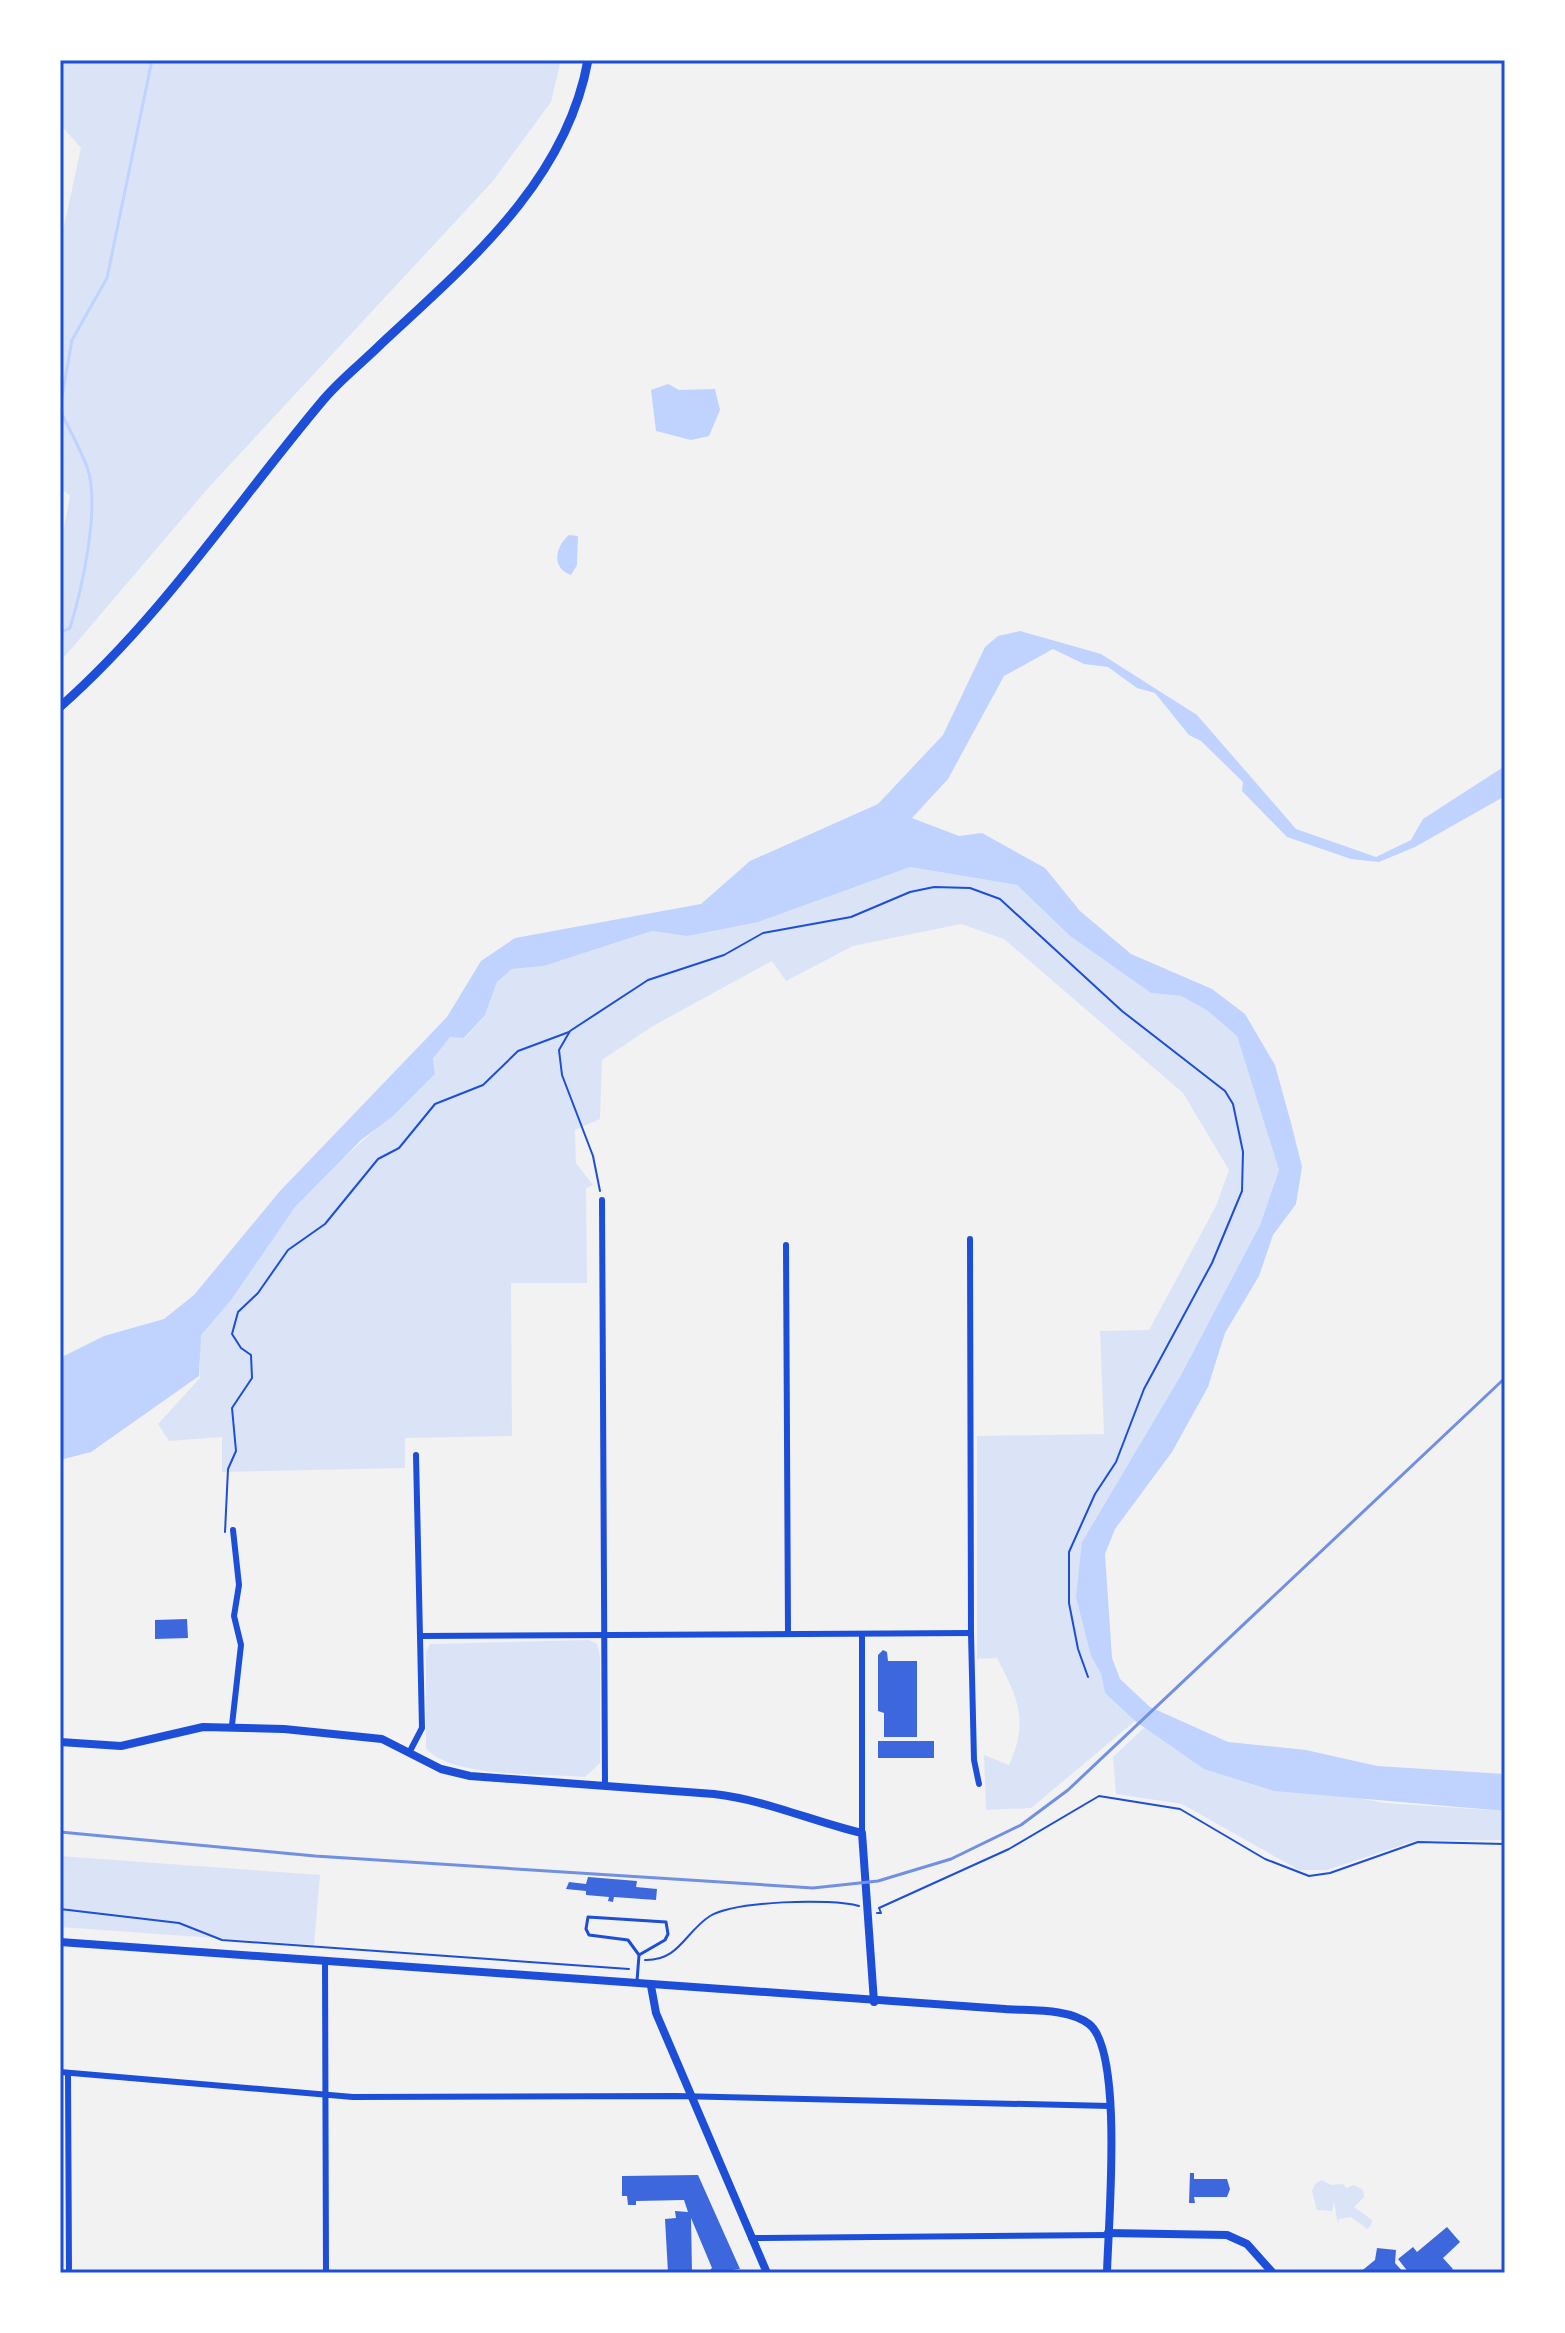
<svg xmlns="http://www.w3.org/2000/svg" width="1565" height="2333" viewBox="0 0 1565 2333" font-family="Cabin,sans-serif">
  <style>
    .green { fill: #dbe4f7 }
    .water { fill: #bfd3fe }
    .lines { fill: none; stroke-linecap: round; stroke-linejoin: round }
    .stream { stroke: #bfd3fe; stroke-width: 3 }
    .building { fill: #3d67dc }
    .path { stroke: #1d4ed8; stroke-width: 2 }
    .service { stroke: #1d4ed8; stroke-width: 3 }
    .minor { stroke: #1d4ed8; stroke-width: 6 }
    .tertiary { stroke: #1d4ed8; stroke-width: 8 }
    .secondary { stroke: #1d4ed8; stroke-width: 9 }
    .rail { stroke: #7290e2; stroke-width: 3 }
    .neatline { fill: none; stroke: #1d4ed8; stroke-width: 3 }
  </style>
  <rect width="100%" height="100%" fill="#f2f2f2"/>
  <!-- green -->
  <g class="green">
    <path d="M60,60H561L551,102L493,181L210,486L60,662V549L70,496L60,487V244L81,148L60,124Z"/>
    <path d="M910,867L1017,885L1070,936L1151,993L1181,996L1207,1009L1237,1035L1279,1170L1260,1225L1181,1375L1082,1542L1091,1656L1101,1674L1105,1693L1135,1721L1031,1808L986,1810L984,1755L1009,1765C1029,1722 1018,1698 997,1658L977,1659V1436L1104,1434L1100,1331L1149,1330L1216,1206L1229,1170L1183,1093L1004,939L961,924L853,946L786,981L772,961L653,1026L602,1060L600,1119L575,1130L576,1163L593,1185L586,1188L587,1283H511L512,1436L405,1438V1468L222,1472V1437L169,1441L158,1424L200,1378V1335C236,1294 261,1246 296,1206C338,1158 390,1120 435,1074L433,1060L450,1036L465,1038L485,1015L497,982L512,969L544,966L652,931L687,936Z"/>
    <path d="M589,1640L597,1644L600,1656V1763L585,1777C547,1774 449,1778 426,1748V1652L430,1644Z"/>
    <path d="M1145,1727L1204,1769L1385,1803L1505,1811V1840L1414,1841L1327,1870H1299L1182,1804L1116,1794L1113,1757Z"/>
    <path d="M60,1856L320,1875L314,1945L60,1927Z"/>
    <path d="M1322,2180L1331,2185L1343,2184L1346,2188L1354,2185L1363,2190L1364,2197L1354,2207L1372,2220L1370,2227L1367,2229L1351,2217L1339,2219L1338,2224L1334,2202L1332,2211L1317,2210L1312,2191L1315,2184Z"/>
  </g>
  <!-- water -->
  <g class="water">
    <path d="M668,384L679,390L715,389L720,410L709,436L691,440L656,431L651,390Z"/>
    <path d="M569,535L578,536L577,565L571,575C551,568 555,547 569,535Z"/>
    <path d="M1020,631L1101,654L1197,715L1296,829L1376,857L1411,840L1423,819L1505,766V796L1415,847L1379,862L1351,859L1287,837L1242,791L1243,782L1201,741L1189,735L1155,693L1137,688L1108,667L1084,664L1053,649L1004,676L948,779L912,818L959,836L982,833L1045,868L1080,911L1131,954L1212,989L1245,1014L1275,1065L1291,1123L1302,1167L1296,1204L1273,1235L1259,1276L1225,1333L1208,1387L1172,1452L1115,1529L1105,1554L1112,1658L1120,1679L1150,1707L1228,1742L1306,1750L1377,1766L1505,1774V1811L1274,1791L1204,1769L1135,1721L1105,1693L1101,1674L1091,1656L1076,1597L1082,1542L1181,1375L1260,1225L1279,1170L1237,1036L1207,1010L1181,996L1151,993L1070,936L1017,885L910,867L758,922L687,936L652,931L544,966L512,969L497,982L485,1015L464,1038L450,1037L433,1059L435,1074L393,1116L361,1140L295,1207L231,1300L201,1335L199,1376L91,1452L60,1460V1358L104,1336L164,1319L194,1295L280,1191L447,1017L481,961L515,938L701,904L750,861L878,804L943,735L985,647L998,636Z"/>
  </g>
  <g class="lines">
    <!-- stream -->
    <g class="stream">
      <path d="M60,408L72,340L107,278L152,60"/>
      <path d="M60,410C69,429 80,448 87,467C101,505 82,589 70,628L60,633"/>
    </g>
  </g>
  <!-- building -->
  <g class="building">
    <path d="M187,1619L188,1638L155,1639V1620Z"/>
    <path d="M883,1650L887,1652L888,1661H917V1737H884V1713L878,1711V1655Z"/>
    <rect x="878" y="1741" width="56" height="17"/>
    <path d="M588,1877L637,1881L636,1887L657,1889L656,1900L614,1897L613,1902L608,1901L609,1897L586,1895V1891L566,1889L569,1882L586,1884Z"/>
    <path d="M1190,2173H1194V2179H1227L1230,2189L1227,2197H1194L1195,2203H1189Z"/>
    <path d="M698,2175L740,2269L707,2273L712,2268L691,2218L692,2273H668L665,2219L676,2218L675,2211L688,2212L684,2200L636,2201V2205H628L627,2196H622V2176Z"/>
    <path d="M1447,2227L1460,2242L1443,2258L1453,2269L1448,2273H1409L1398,2259L1413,2247L1417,2252Z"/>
    <path d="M1377,2248L1396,2250L1395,2263L1404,2273H1359L1375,2260Z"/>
  </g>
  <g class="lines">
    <!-- path -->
    <g class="path">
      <path d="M600,1191L593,1156L562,1075L559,1050L570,1031L648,980L724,955L763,933L851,917L910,892L934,887L970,888L1000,899L1122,1011L1225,1091L1233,1104L1243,1152L1242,1191L1212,1263L1144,1389L1116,1462L1095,1494L1069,1552V1603L1078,1649L1088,1677"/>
      <path d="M225,1532L228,1469L236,1451L232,1408L252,1378L251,1355L241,1348L232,1334L238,1312L258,1293L288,1250L325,1224L378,1159L399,1148L435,1104L483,1085L518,1051L569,1032"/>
      <path d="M60,1909L179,1923L222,1940L629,1969"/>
      <path d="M877,1913H881L879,1908L1009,1849L1099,1796L1180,1809L1265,1859L1309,1876L1330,1873L1418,1842L1505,1844"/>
      <path d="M645,1960C679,1961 685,1932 710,1916C735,1901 830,1898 859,1906"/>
    </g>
    <!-- service -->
    <path class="service" d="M637,1981L639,1955L628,1940L589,1935L586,1929L588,1917L666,1922L668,1934L665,1940L639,1955"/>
    <!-- minor -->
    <g class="minor">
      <path d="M602,1200L605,1786"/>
      <path d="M970,1239L971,1633L974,1760L979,1784"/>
      <path d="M786,1245L788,1634"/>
      <path d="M862,1634V1833"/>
      <path d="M420,1636L971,1633"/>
      <path d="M232,1725L241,1645L234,1616L239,1585L233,1530"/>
      <path d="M410,1751L422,1728L416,1455"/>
      <path d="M325,1960L326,2273"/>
      <path d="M60,2072L353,2097L676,2096L1110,2106"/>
      <path d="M68,2073L69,2273"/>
      <path d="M751,2238L1108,2235"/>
    </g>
    <!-- tertiary -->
    <g class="tertiary">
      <path d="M60,1742L121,1746L203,1727L284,1729L382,1739L441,1769L470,1776L714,1794C766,1800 811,1821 862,1833L874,2002"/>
      <path d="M60,1942L1005,2009C1031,2011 1068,2008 1089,2024C1124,2051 1108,2226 1107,2273"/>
      <path d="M651,1986L656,2013L767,2273"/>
      <path d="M1108,2233L1227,2235L1247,2244L1273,2273"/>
    </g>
    <!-- secondary -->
    <path class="secondary" d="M60,707C162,617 237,502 324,399C341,379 363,362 381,344C468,263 566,182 588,60"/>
    <!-- rail -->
    <path class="rail" d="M60,1832L315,1856L813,1888L878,1881L951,1859L1021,1825L1068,1790L1505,1378"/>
  </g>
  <!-- border -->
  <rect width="1565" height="2333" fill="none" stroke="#ffffff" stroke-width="124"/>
  <rect x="62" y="62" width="1441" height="2209" class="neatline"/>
</svg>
